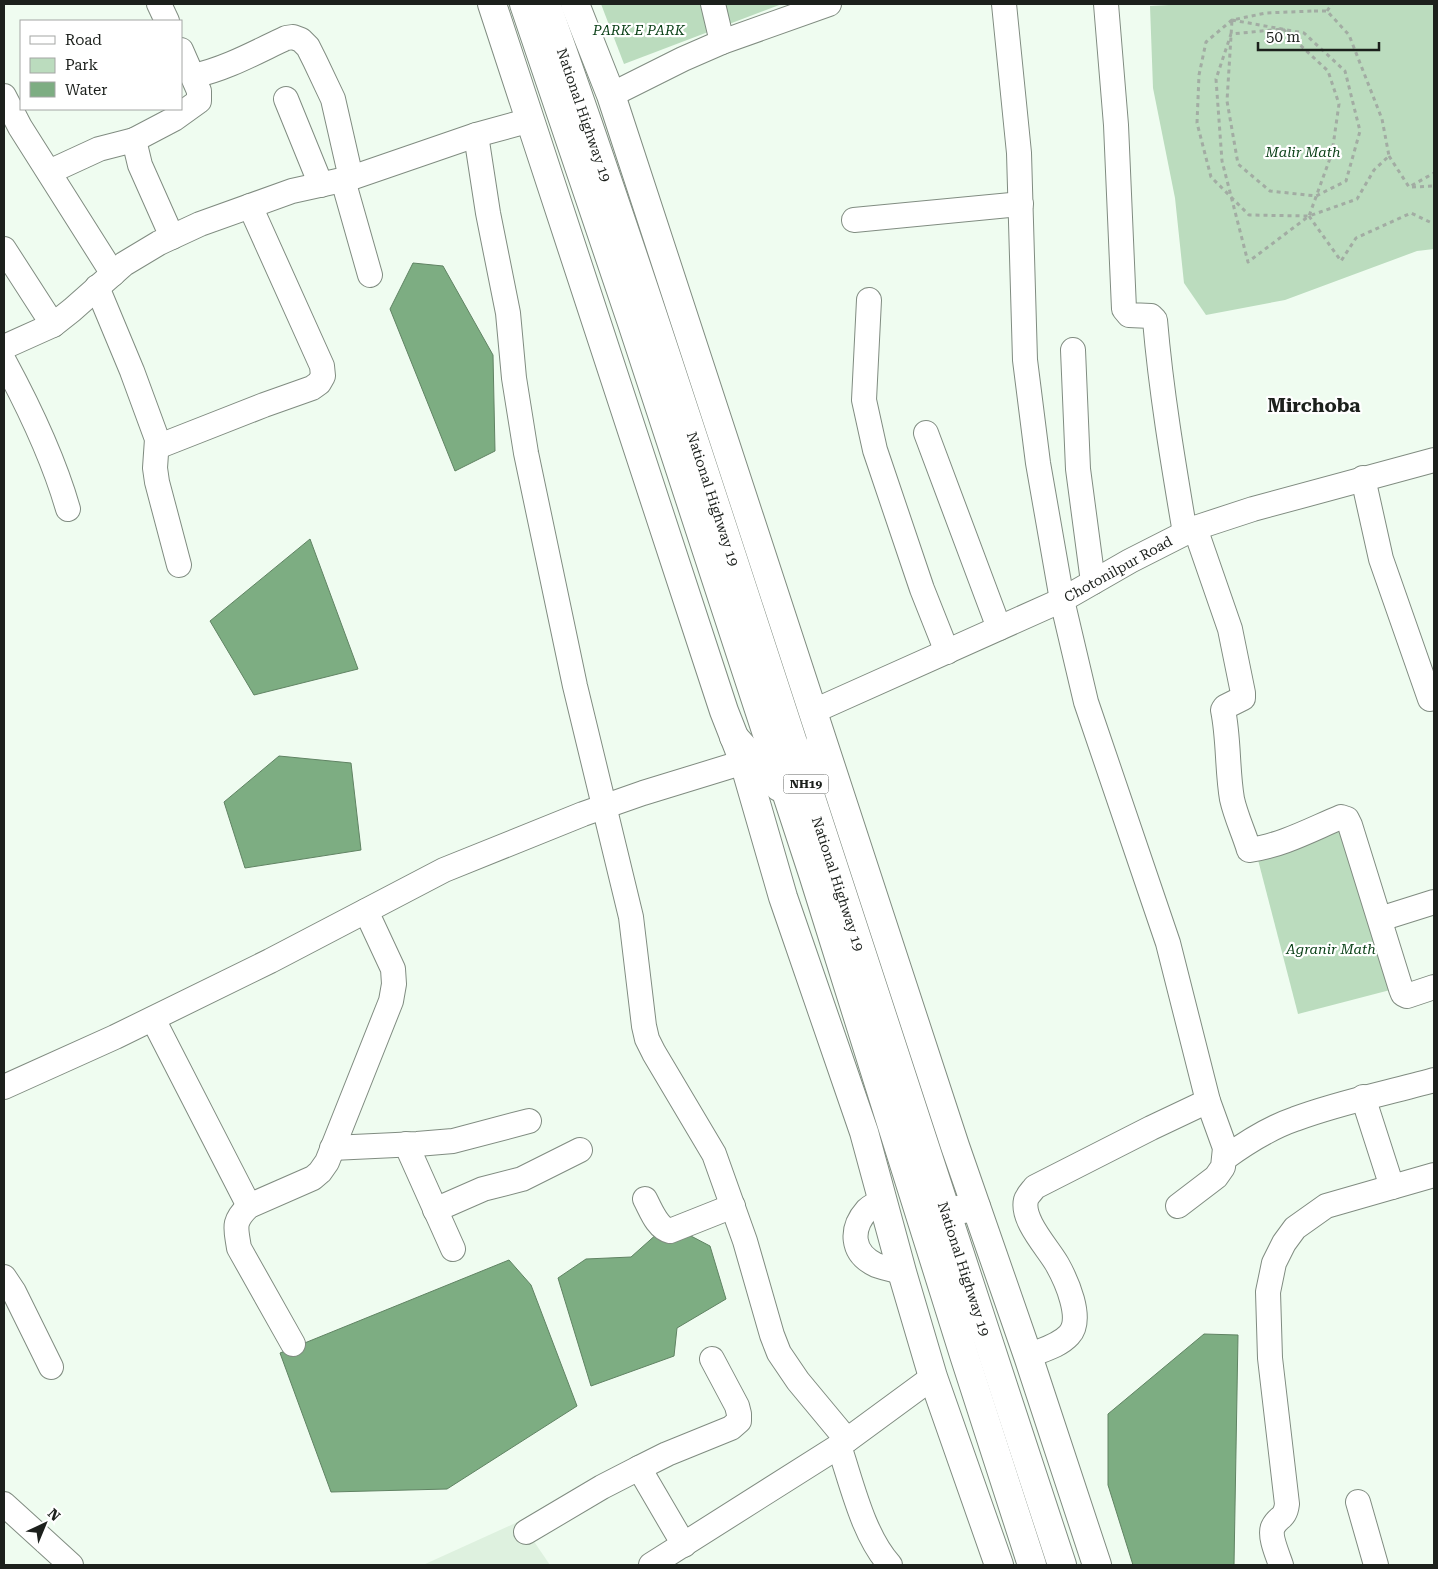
<svg xmlns="http://www.w3.org/2000/svg" width="1438" height="1569" viewBox="0 0 1438 1569" font-family="'Roboto Serif',serif">
  <style>
    .built { fill: #def1df }
    .green { fill: #bbdcbe }
    .water { fill: #7dad82; stroke: #608363 }
    .lines { fill: none; stroke-linecap: round; stroke-linejoin: round }
    .minor-casing { stroke: #808c81; stroke-width: 26 }
    .major-casing { stroke: #808c81; stroke-width: 30 }
    .highway-casing { stroke: #808c81; stroke-width: 30 }
    .path { stroke: #a2aca3; stroke-width: 3; stroke-dasharray: 4 4; stroke-linecap: butt }
    .minor { stroke: #fff; stroke-width: 24 }
    .major { stroke: #fff; stroke-width: 28 }
    .highway { stroke: #fff; stroke-width: 28 }
    .labels { text-anchor: middle; dominant-baseline: central; stroke-width: 4.5; stroke-linejoin: round; paint-order: stroke }
    .shield { fill: #fff; stroke: #606360; stroke-width: 1 }
    .shield-label { font-size: 12px; font-weight: bold; fill: #1c201c }
    .park-label { font-size: 14px; font-style: italic; fill: #0c4219; stroke: #fff }
    .street-label { font-size: 14px; fill: #1c201c; stroke: #fff }
    .district-label { font-size: 19px; font-weight: bold; fill: #1c201c; stroke: #fff }
  </style>
  <rect width="100%" height="100%" fill="#effcf0"/>
  <!-- built -->
  <path class="built" d="M520,1521L550,1565H423Z"/>
  <!-- green -->
  <g class="green">
    <path d="M601,4H782L624,64Z"/>
    <path d="M1188,4H1434V249L1417,251L1285,300L1206,315L1184,283L1175,198L1153,88L1150,6Z"/>
    <path d="M1344,827L1394,989L1298,1014L1257,856Z"/>
  </g>
  <!-- water -->
  <g class="water">
    <path d="M413,263L443,266L493,355L495,451L455,471L390,309Z"/>
    <path d="M310,539L358,669L254,695L210,621Z"/>
    <path d="M279,756L351,763L361,850L245,868L224,802Z"/>
    <path d="M668,1224L710,1246L726,1299L677,1328L674,1356L591,1386L558,1278L586,1259L631,1257Z"/>
    <path d="M509,1260L531,1285L577,1406L447,1489L331,1492L280,1353Z"/>
    <path d="M1204,1334L1238,1335L1234,1565H1133L1108,1485V1414Z"/>
  </g>
  <g class="lines">
    <defs>
      <g id="minor">
        <path d="M159,4L167,21"/>
        <path d="M713,4L722,42"/>
        <path d="M1004,4L1019,153L1025,360L1038,463L1062,600L1086,702L1168,943L1208,1101L1225,1148L1223,1167L1216,1177L1178,1206"/>
        <path d="M1106,4L1116,125L1124,309L1129,315L1151,316L1155,320C1161,391 1173,462 1185,533"/>
        <path d="M193,76C226,69 256,52 286,38L293,37L301,40L308,47L315,61L333,99L351,178"/>
        <path d="M611,95L683,59L722,42L829,4"/>
        <path d="M4,96L20,127L113,274"/>
        <path d="M286,99L321,185"/>
        <path d="M476,135L488,213L508,313L514,378L526,453L575,686L631,917L644,1026L647,1039L654,1053L714,1154L745,1241L772,1335L779,1353L798,1381L847,1440"/>
        <path d="M49,172L99,149L134,140"/>
        <path d="M343,180L370,275"/>
        <path d="M854,220L1021,204"/>
        <path d="M172,237L140,165L134,140L174,119L199,101V91L181,50"/>
        <path d="M4,249L53,325"/>
        <path d="M97,287L132,371L157,439L155,468L157,482L179,565"/>
        <path d="M869,300L864,400L875,450L922,589L947,652"/>
        <path d="M4,347L53,325L72,310L124,264L159,243L200,224L292,191L351,178L476,135L531,120"/>
        <path d="M1073,350L1078,469L1093,582"/>
        <path d="M4,361C30,409 53,457 68,509"/>
        <path d="M926,433L999,628"/>
        <path d="M157,447L264,405L312,388L319,383L323,376L322,366L250,206"/>
        <path d="M1363,478L1381,559L1430,699"/>
        <path d="M1195,528L1230,629L1243,693V698L1225,707L1223,710C1229,739 1227,770 1232,799C1236,817 1244,833 1249,850C1281,846 1312,829 1341,817L1347,819L1350,825L1401,989L1403,994L1407,996L1434,987"/>
        <path d="M814,711L1062,600L1130,561L1195,528L1253,509L1434,460"/>
        <path d="M1380,919L1434,902"/>
        <path d="M153,1019L249,1206"/>
        <path d="M4,1087L115,1037L270,961L444,870L583,814L643,793L744,762"/>
        <path d="M1363,1097L1392,1187"/>
        <path d="M406,1144L453,1249"/>
        <path d="M332,1148L417,1144L453,1141L529,1121"/>
        <path d="M1225,1158C1247,1142 1269,1128 1295,1119C1340,1102 1388,1093 1434,1080"/>
        <path d="M645,1199C651,1210 657,1228 670,1231L733,1206"/>
        <path d="M884,1201C878,1203 871,1206 867,1210C850,1229 851,1253 876,1265C884,1268 894,1270 902,1272"/>
        <path d="M435,1210L483,1189L522,1179L580,1150"/>
        <path d="M4,1277L14,1292L51,1367"/>
        <path d="M293,1344L239,1248C236,1228 232,1222 249,1206L313,1178L320,1172L327,1162L391,1001L394,984L393,969L366,911"/>
        <path d="M1028,1356C1042,1350 1059,1346 1069,1335C1084,1319 1066,1280 1057,1264C1048,1248 1021,1220 1026,1200C1027,1196 1032,1191 1035,1187L1151,1128L1208,1101"/>
        <path d="M839,1446C852,1484 863,1535 890,1565"/>
        <path d="M639,1468L667,1454L731,1428L739,1421V1414L737,1406L712,1359"/>
        <path d="M1358,1502L1376,1565"/>
        <path d="M4,1504L71,1565"/>
        <path d="M526,1532L602,1487L639,1468L684,1545"/>
        <path d="M651,1565L839,1446L933,1377"/>
        <path d="M1281,1565C1278,1556 1269,1536 1273,1527C1278,1516 1285,1520 1287,1504L1270,1358L1268,1292L1274,1263L1284,1243L1295,1228L1326,1206L1434,1175"/>
      </g>
      <g id="major">
        <path d="M492,4L724,711L744,762L783,897L864,1132L902,1272L933,1377L999,1565"/>
        <path d="M575,4L611,95L955,1146L1028,1356L1097,1565"/>
      </g>
      <g id="highway">
        <path d="M524,4L632,323L813,874L964,1355L1032,1565"/>
        <path d="M546,4C629,237 705,474 782,709C875,995 968,1280 1062,1565"/>
        <path d="M734,737L779,787"/>
        <path d="M807,788L821,739"/>
        <path d="M945,1212L976,1207"/>
      </g>
    </defs>
    <!-- minor casing -->
    <use href="#minor" class="minor-casing"/>
    <!-- major casing -->
    <use href="#major" class="major-casing"/>
    <!-- highway casing -->
    <use href="#highway" class="highway-casing"/>
    <!-- path -->
    <g class="path">
      <path d="M1314,11H1327L1349,35L1382,119L1389,156L1374,170L1357,199L1309,216L1249,215L1211,177L1197,123L1199,75L1206,42L1232,20L1266,13Z"/>
      <path d="M1327,11L1332,4"/>
      <path d="M1232,20L1304,33L1345,71L1360,131L1346,181L1316,196L1270,191L1238,164L1227,101Z"/>
      <path d="M1283,29L1328,71L1339,104L1332,153L1309,216L1248,262L1222,161L1216,79L1231,34Z"/>
      <path d="M1389,156L1409,187L1434,173"/>
      <path d="M1412,187L1434,186"/>
      <path d="M1309,216L1341,261L1356,238L1411,213L1434,224"/>
    </g>
    <!-- minor -->
    <use href="#minor" class="minor"/>
    <!-- major -->
    <use href="#major" class="major"/>
    <!-- highway -->
    <use href="#highway" class="highway"/>
  </g>
  <g class="labels">
    <!-- shield labels -->
    <rect class="shield" x="783.5" y="774.5" width="45" height="19" rx="4"/>
    <g class="shield-label">
      <text x="806" y="784">NH19</text>
    </g>
    <!-- park labels -->
    <g class="park-label">
      <text x="639" y="30">PARK E PARK</text>
      <text x="1303" y="152">Malir Math</text>
      <text x="1331" y="949">Agranir Math</text>
    </g>
    <!-- street labels -->
    <g class="street-label">
      <text transform="translate(584 115) rotate(71)">National Highway 19</text>
      <text transform="translate(713 499) rotate(72)">National Highway 19</text>
      <text transform="translate(1118 569) rotate(-29)">Chotonilpur Road</text>
      <text transform="translate(838 884) rotate(72)">National Highway 19</text>
      <text transform="translate(964 1269) rotate(72)">National Highway 19</text>
    </g>
    <!-- district labels -->
    <g class="district-label">
      <text x="1314" y="405">Mirchoba</text>
    </g>
  </g>
  <!-- border -->
  <rect width="1438" height="1569" fill="none" stroke="#1c201c" stroke-width="10"/>
  <!-- legend -->
  <rect x="20" y="20" width="162" height="90" fill="#ffffff" stroke="#a4a6a4"/>
  <rect x="30" y="36" width="25" height="8" fill="#ffffff" stroke="#a4a6a4"/>
  <text x="65" y="45" font-size="15" fill="#1c201c">Road</text>
  <rect x="30" y="58" width="25" height="15" fill="#bbdcbe" stroke="#a4a6a4"/>
  <text x="65" y="70" font-size="15" fill="#1c201c">Park</text>
  <rect x="30" y="82" width="25" height="15" fill="#7dad82" stroke="#a4a6a4"/>
  <text x="65" y="95" font-size="15" fill="#1c201c">Water</text>
  <!-- north arrow -->
  <g transform="translate(45 1524) rotate(44)" stroke="#ffffff" stroke-width="4" paint-order="stroke">
  <path d="M0-4L9 19L0 12L-9 19Z" fill="#1c201c"/>
  <text y="-8" font-size="14" font-weight="bold" text-anchor="middle" fill="#1c201c">N</text>
  </g>
  <!-- scale -->
  <path d="M1258 42v8h121v-8" fill="none" stroke="#1c201c" stroke-width="2.5"/>
  <text x="1266" y="42" font-size="15" fill="#1c201c" stroke="#ffffff" stroke-width="4" paint-order="stroke">50 m</text>
</svg>
